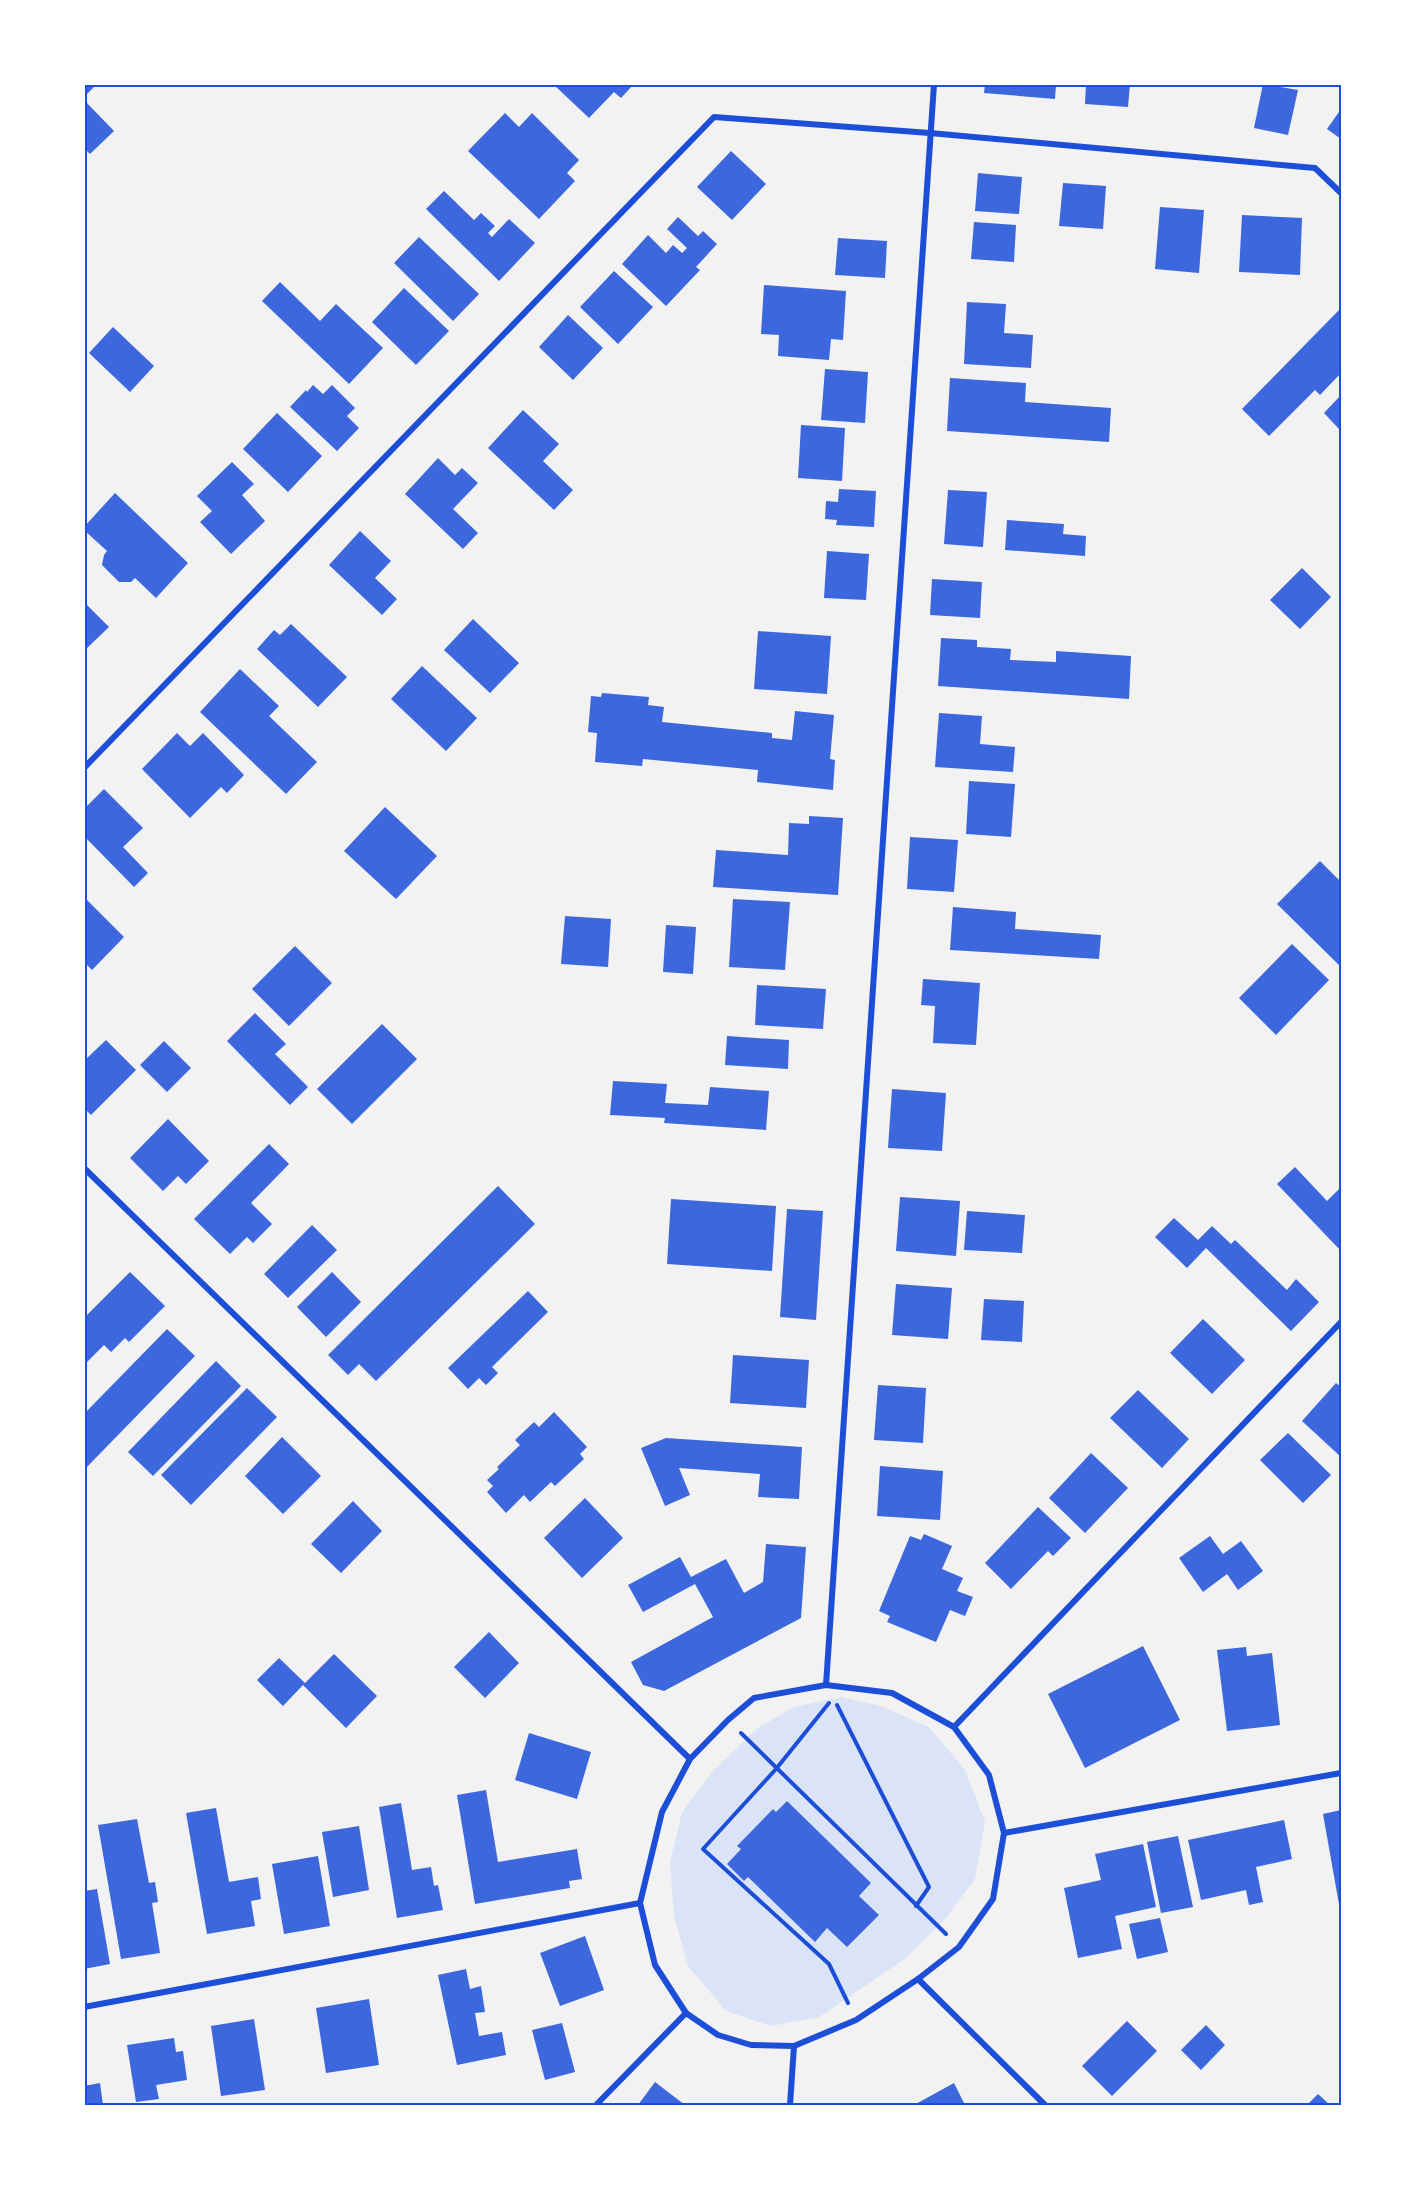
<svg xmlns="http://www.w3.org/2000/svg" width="1425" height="2189" viewBox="0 0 1425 2189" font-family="Commissioner,sans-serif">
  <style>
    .green { fill: #dbe4f7 }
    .building { fill: #3d67dc }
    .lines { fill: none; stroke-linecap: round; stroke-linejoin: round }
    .path { stroke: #1d4ed8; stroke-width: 4 }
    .minor { stroke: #1d4ed8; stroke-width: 6 }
    .neatline { fill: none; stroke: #1d4ed8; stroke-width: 2 }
  </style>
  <rect width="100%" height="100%" fill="#f2f2f2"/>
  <!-- green -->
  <path class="green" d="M841,1697L881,1706L929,1727L965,1770L985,1822L975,1879L945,1919L905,1959L819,2017L771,2026L726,2011L688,1966L674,1916L670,1863L682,1812L713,1771L756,1729L794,1707Z"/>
  <!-- building -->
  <g class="building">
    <path d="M84,84H93L95,86L84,97Z"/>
    <path d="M553,84H634L621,98L614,92L589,118Z"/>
    <path d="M985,84H1056L1055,99L984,93Z"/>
    <path d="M1086,84H1130L1128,107L1085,104Z"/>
    <path d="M1263,84L1298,90L1288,135L1254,128Z"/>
    <path d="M84,100L114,131L90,154L84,148Z"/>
    <path d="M1341,109V139L1327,129Z"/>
    <path d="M505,113L519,127L532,113L579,160L567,173L575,181L539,219L468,151Z"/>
    <path d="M731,151L766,184L732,220L697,187Z"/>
    <path d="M978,173L1022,177L1019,214L975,211Z"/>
    <path d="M1063,183L1106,186L1103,229L1059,226Z"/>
    <path d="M444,191L474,220L481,213L495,226L488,233L492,237L509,219L535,243L499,281L426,209Z"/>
    <path d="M1160,207L1204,210L1199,273L1155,269Z"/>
    <path d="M1242,215L1302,218L1300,275L1239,272Z"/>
    <path d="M678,217L698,236L703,231L717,244L696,267L700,270L666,306L622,264L648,235L666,253L673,245L682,253L687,248L667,229Z"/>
    <path d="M974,222L1016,225L1014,262L971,259Z"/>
    <path d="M419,237L479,294L453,321L394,263Z"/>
    <path d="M838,238L887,241L885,278L835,275Z"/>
    <path d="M614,271L653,307L618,344L580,307Z"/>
    <path d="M280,282L320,321L336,304L383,348L349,384L262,301Z"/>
    <path d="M764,285L846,291L843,340L831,339L829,360L778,356L779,335L761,334Z"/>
    <path d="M404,288L449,331L416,365L372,322Z"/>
    <path d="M967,302L1006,304L1004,333L1033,335L1031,368L964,364Z"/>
    <path d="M1341,308V373L1320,395L1315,390L1269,436L1242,409Z"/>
    <path d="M568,315L603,348L573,380L539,347Z"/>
    <path d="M113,327L154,366L130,392L89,353Z"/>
    <path d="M825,369L868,372L865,423L821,420Z"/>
    <path d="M950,378L1026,383L1025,402L1111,408L1109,442L947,431Z"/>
    <path d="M313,385L323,394L332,385L355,408L347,416L359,428L337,451L290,407L306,390L307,392Z"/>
    <path d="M1341,395V427L1339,429L1324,413Z"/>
    <path d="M523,410L559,444L543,461L573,490L554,510L488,448Z"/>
    <path d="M277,413L322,456L288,492L243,449Z"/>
    <path d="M801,425L845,428L842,481L798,478Z"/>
    <path d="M438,458L455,475L462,468L478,483L453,509L478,533L463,549L405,494Z"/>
    <path d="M232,462L254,484L242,495L265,521L231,554L200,522L212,511L197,496Z"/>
    <path d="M839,489L876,491L874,527L836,525L837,520L825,519L826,501L838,502Z"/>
    <path d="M948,490L987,492L983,547L944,544Z"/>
    <path d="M115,493L188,563L156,598L135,578L131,582H119L102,565L104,555L107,551L84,530V527Z"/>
    <path d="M1007,520L1064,524L1063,534L1086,536L1085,556L1005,550Z"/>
    <path d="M360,531L391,561L375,578L397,599L382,615L329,565Z"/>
    <path d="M827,551L869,554L866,600L824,598Z"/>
    <path d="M1302,568L1331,597L1300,629L1270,600Z"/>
    <path d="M932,579L982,582L980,618L930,615Z"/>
    <path d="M84,602L109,627L84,651Z"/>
    <path d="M473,619L519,663L490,693L444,650Z"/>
    <path d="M291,624L347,677L318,707L257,649L274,630L280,635Z"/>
    <path d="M758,631L831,636L827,694L754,689Z"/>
    <path d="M941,638L977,640V647L1011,649L1010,660L1056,662V651L1131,656L1129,699L938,686Z"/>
    <path d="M422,666L477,718L446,751L391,699Z"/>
    <path d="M240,669L279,706L269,716L317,762L286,794L200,712Z"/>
    <path d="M602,693L649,697L648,705L664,707L662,722L772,733V738L792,740L795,711L834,715L830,759L835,760L833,790L757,782L758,770L643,759L642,766L595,762L597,733L588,732L591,696L601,697Z"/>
    <path d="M939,713L982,716L980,744L1015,747L1013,772L935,767Z"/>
    <path d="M177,733L190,746L203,733L244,775L227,793L221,787L190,818L142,769Z"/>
    <path d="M969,781L1015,784L1011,837L966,834Z"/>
    <path d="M104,789L143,828L123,847L148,873L134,887L84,836V809Z"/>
    <path d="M385,807L437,856L396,899L344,851Z"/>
    <path d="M809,816L843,818L838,895L713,887L716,850L788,855L789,823L809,824Z"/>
    <path d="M910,837L958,840L954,892L907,889Z"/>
    <path d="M1320,861L1341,882V967L1277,904Z"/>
    <path d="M84,897L124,937L92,970L84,962Z"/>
    <path d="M733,899L790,902L785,970L729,967Z"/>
    <path d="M953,907L1016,912L1015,929L1101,935L1099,959L950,950Z"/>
    <path d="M565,916L611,919L608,967L561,964Z"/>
    <path d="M666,925L696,927L693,974L663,972Z"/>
    <path d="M1292,944L1329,980L1276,1035L1239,998Z"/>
    <path d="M295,946L332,983L289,1026L252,989Z"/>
    <path d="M923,979L980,983L976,1045L933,1043L935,1006L921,1005Z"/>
    <path d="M757,985L826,989L823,1029L755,1025Z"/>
    <path d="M255,1013L286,1044L275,1054L308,1087L290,1105L227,1041Z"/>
    <path d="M382,1024L417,1059L352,1124L317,1089Z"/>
    <path d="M727,1036L789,1040L788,1069L725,1065Z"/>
    <path d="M106,1040L136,1070L91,1115L84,1108V1061Z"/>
    <path d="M164,1041L191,1068L167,1092L140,1065Z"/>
    <path d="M613,1081L667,1084L665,1103L708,1105L710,1087L769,1091L766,1130L664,1123L665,1118L610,1115Z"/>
    <path d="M892,1089L946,1093L942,1151L888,1148Z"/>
    <path d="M168,1119L209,1161L186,1184L178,1176L163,1191L130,1158Z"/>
    <path d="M269,1144L289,1164L251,1203L272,1224L253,1243L247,1237L230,1254L194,1219Z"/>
    <path d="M1295,1167L1327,1201L1341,1187V1251L1277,1184Z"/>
    <path d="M498,1186L535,1224L376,1381L359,1364L348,1375L328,1355Z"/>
    <path d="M900,1197L960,1201L956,1256L896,1251Z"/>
    <path d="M671,1199L776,1206L772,1271L667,1264Z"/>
    <path d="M787,1209L823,1211L816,1320L780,1317Z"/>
    <path d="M967,1211L1025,1215L1022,1253L964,1250Z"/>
    <path d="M1174,1218L1198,1240L1212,1226L1231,1244L1235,1240L1287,1290L1296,1279L1319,1302L1291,1331L1206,1248L1187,1268L1155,1237Z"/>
    <path d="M312,1225L337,1250L288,1298L264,1274Z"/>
    <path d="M130,1272L165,1306L129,1342L125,1338L111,1352L104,1345L84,1365V1318Z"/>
    <path d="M332,1272L361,1302L326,1337L297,1307Z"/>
    <path d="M896,1284L952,1288L948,1339L892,1335Z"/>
    <path d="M528,1291L548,1312L492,1367L498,1373L486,1385L479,1378L468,1389L448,1368Z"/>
    <path d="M984,1299L1024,1301L1022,1342L981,1340Z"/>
    <path d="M1203,1319L1245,1360L1212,1394L1170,1353Z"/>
    <path d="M167,1329L195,1356L84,1470V1414Z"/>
    <path d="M733,1355L809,1360L806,1408L730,1403Z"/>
    <path d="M216,1361L241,1386L153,1476L128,1452Z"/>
    <path d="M1336,1383L1341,1387V1457L1302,1421Z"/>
    <path d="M878,1385L926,1388L923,1443L874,1440Z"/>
    <path d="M247,1388L277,1417L191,1505L161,1475Z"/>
    <path d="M1138,1390L1189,1439L1162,1468L1110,1418Z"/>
    <path d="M554,1412L587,1447L580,1454L584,1459L555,1486L551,1482L530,1502L524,1495L506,1513L487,1492L493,1486L487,1480L499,1469L497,1467L520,1445L515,1440L534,1422L539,1427Z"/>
    <path d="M1288,1433L1331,1475L1303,1503L1260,1460Z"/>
    <path d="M282,1437L321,1476L283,1514L245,1476Z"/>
    <path d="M666,1438L802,1447L799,1499L758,1497L760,1474L679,1468L690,1495L665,1506L641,1448Z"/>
    <path d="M1091,1453L1128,1488L1085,1533L1049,1498Z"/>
    <path d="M880,1466L943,1471L940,1520L877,1516Z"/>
    <path d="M585,1498L623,1538L582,1578L544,1538Z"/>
    <path d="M353,1501L382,1531L341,1573L311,1544Z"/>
    <path d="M1038,1507L1071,1538L1053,1556L1048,1551L1011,1589L985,1563Z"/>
    <path d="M924,1534L952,1546L942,1569L963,1578L957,1591L973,1597L965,1616L950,1610L936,1642L887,1622L890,1616L879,1611L910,1536L921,1540Z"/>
    <path d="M1210,1536L1223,1554L1241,1541L1263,1571L1238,1590L1227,1574L1203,1592L1179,1558Z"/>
    <path d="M766,1544L806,1547L801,1618L664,1691L643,1685L631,1662L713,1617L695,1584L643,1612L628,1585L680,1557L691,1577L726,1559L744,1593L763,1582Z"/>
    <path d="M489,1632L519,1663L485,1698L454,1667Z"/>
    <path d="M1143,1646L1180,1720L1085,1768L1048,1694Z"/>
    <path d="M1246,1647L1247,1656L1272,1653L1280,1725L1227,1731L1217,1650Z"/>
    <path d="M334,1654L377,1696L346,1728L303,1685L283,1706L257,1680L279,1658L305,1683Z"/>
    <path d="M529,1733L591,1752L577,1799L515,1780Z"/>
    <path d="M486,1790L498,1862L577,1849L582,1879L569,1881L570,1888L475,1904L457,1795Z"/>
    <path d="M787,1801L871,1883L859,1896L879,1915L847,1947L827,1928L815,1942L748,1877L744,1881L727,1864L741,1849L737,1846L773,1809L776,1812Z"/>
    <path d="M401,1803L412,1870L431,1867L434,1886L438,1885L443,1910L397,1918L379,1807Z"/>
    <path d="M216,1808L229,1882L258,1877L261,1899L251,1901L255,1926L207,1934L186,1813Z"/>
    <path d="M1341,1810V1910H1340L1323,1814Z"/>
    <path d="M137,1819L149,1883L155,1882L158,1902L152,1903L160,1953L121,1959L98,1825Z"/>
    <path d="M1284,1820L1292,1859L1256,1867L1263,1902L1249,1905L1246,1890L1201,1900L1188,1840Z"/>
    <path d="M359,1826L369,1890L333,1897L322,1832Z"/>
    <path d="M1178,1836L1193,1907L1161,1913L1147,1842Z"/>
    <path d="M1143,1844L1156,1907L1115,1916L1122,1949L1078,1958L1064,1888L1101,1880L1095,1854Z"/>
    <path d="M318,1856L330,1926L284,1934L272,1864Z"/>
    <path d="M97,1889L110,1964L84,1969V1891Z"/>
    <path d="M1160,1918L1168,1952L1137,1959L1129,1924Z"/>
    <path d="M585,1936L604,1990L560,2006L540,1953Z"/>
    <path d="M466,1969L470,1989L481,1986L485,2012L475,2013L479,2036L502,2032L506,2055L457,2065L438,1975Z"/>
    <path d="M369,1999L379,2065L326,2073L316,2008Z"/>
    <path d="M254,2019L265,2090L221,2096L211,2026Z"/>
    <path d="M1127,2021L1157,2051L1112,2096L1082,2066Z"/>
    <path d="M562,2023L575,2072L545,2080L532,2030Z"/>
    <path d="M1206,2025L1225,2045L1201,2070L1181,2050Z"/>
    <path d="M174,2038L176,2052L183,2051L187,2080L156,2085L159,2099L136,2102L127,2045Z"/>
    <path d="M655,2082L685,2105H638Z"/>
    <path d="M100,2083L103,2105H84V2086Z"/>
    <path d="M954,2083L965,2105H914Z"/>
    <path d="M1318,2094L1330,2105H1307Z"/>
  </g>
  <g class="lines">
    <!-- path -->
    <g class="path">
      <path d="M829,1703L776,1769L703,1849L829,1964L848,2003"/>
      <path d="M837,1705L929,1887L916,1906"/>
      <path d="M741,1733L946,1934"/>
    </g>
    <!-- minor -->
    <g class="minor">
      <path d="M84,768L714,117L930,133L1315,168L1341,193"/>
      <path d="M84,1168L690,1759"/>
      <path d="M826,1685L934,84"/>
      <path d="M826,1685L892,1693L954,1727L989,1775L1004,1833L993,1899L959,1947L918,1979L856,2020L794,2046L751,2045L718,2035L686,2013L655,1965L640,1903L662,1812L690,1759L728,1720L754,1698Z"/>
      <path d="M954,1727L1341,1322"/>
      <path d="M1004,1833L1341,1773"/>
      <path d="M918,1979L1045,2105"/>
      <path d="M84,2007L640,1903"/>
      <path d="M596,2105L686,2013"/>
      <path d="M790,2105L794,2046"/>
    </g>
  </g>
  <!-- border -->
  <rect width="1425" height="2189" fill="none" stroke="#ffffff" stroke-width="171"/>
  <rect x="86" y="86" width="1254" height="2018" class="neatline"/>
</svg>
